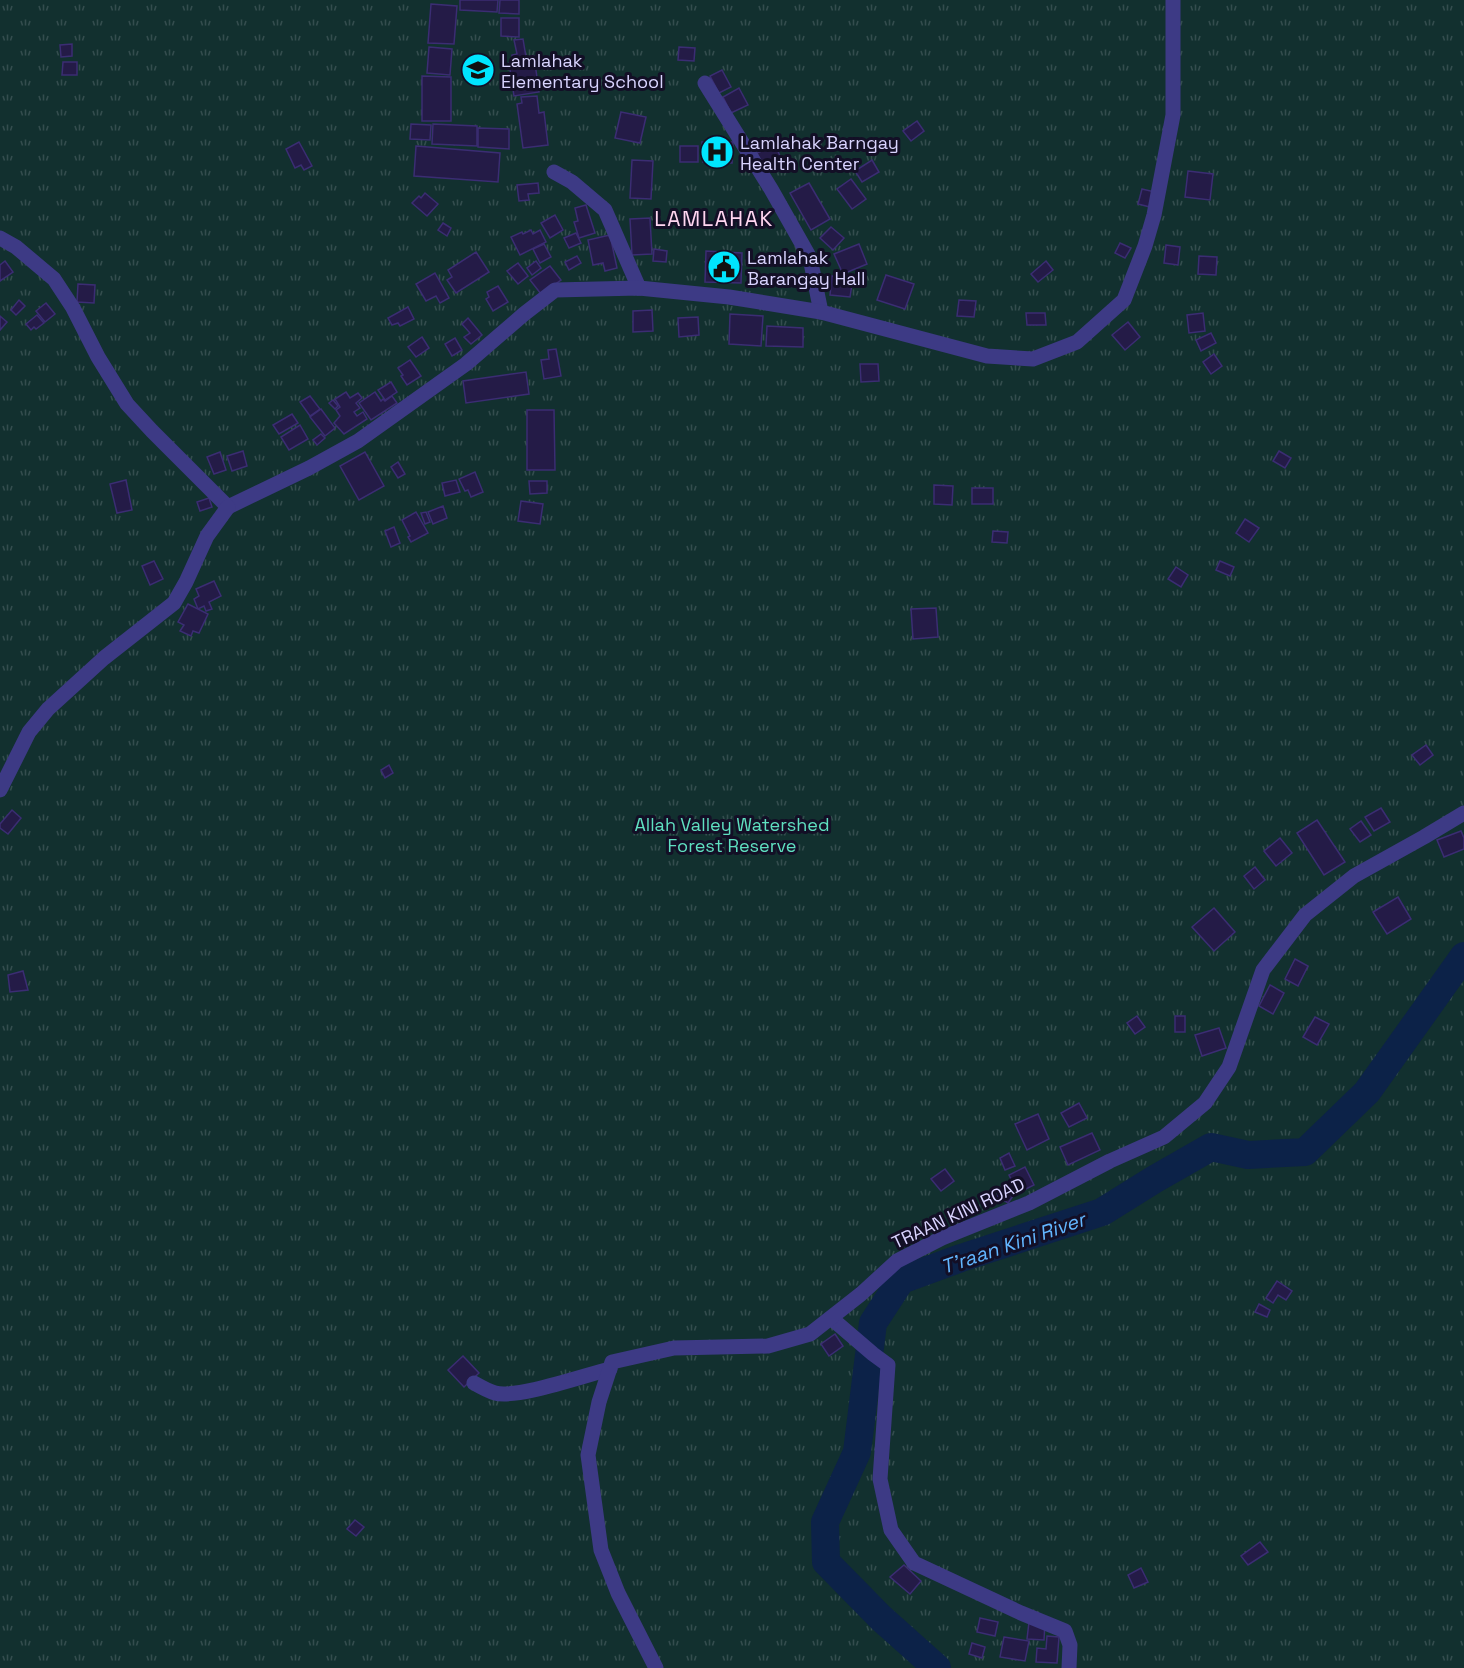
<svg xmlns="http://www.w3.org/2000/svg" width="1464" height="1668" viewBox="0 0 1464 1668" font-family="'Space Grotesk',sans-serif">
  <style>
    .park { fill: url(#park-tufts) }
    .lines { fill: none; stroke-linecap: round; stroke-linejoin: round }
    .river { stroke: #0c2248; stroke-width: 28 }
    .building { fill: #241b47; stroke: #3b2d73; stroke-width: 1.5 }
    .minor { stroke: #3d3a85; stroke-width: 15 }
    .labels { text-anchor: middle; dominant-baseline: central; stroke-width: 6; stroke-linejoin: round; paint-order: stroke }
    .poi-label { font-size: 18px; fill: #d9d4ff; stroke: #130f26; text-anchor: start }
    .park-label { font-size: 18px; fill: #5fe0c0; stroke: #130f26 }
    .street-label { font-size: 18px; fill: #d9d4ff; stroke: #130f26 }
    .water-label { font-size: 20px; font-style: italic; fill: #62b6ff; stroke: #130f26 }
    .quarter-label { font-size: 21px; letter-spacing: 1.5px; fill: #ffd6f0; stroke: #130f26 }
  </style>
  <defs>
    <pattern id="park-tufts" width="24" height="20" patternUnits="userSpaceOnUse" patternTransform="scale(1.5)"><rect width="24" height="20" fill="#12302f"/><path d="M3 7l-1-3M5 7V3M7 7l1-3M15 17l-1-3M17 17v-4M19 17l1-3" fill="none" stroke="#344d4e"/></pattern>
  </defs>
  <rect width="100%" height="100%" fill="#130f26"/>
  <!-- park -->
  <rect class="park" x="0" y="0" width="1464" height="1668"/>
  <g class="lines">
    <!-- river -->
    <path class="river" d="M937,1668L881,1618L826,1562L825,1522L857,1452L873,1323L901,1280L961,1258L1102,1212L1155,1179L1211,1147L1248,1155L1305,1152L1367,1092L1464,956"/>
  </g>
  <!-- building -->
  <g class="building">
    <path d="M460,0H498L497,12L460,10Z"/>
    <path d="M500,0H519V14L499,13Z"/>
    <path d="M431,4L457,6L454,44L428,43Z"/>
    <path d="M501,18H519V37L501,36Z"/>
    <path d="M523,39L526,57L534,56L539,92L514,96L509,63L512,62V55L517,54L514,40Z"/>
    <path d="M72,44V56L61,57L60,45Z"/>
    <path d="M429,47L452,49L450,75L427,73Z"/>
    <path d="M679,47L695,48L694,61L678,60Z"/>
    <path d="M63,62H77V75H62Z"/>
    <path d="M722,70L731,87L719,93L710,76Z"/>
    <path d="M422,76L451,77V121H422Z"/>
    <path d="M739,88L748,105L731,113L723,97Z"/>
    <path d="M537,96L539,113L544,112L548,145L523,148L517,104L522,103L521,97Z"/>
    <path d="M621,112L646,117L640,143L615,138Z"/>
    <path d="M917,121L924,131L911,141L903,131Z"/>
    <path d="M411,124L431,125L430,140L410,139Z"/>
    <path d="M433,124L477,126V146L432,144Z"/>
    <path d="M478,128L509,129V149L478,147Z"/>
    <path d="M299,142L312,166L304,170L301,165L295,168L286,149Z"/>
    <path d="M702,142H733L732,163L703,162Z"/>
    <path d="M775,145L782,160L764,168L757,153Z"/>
    <path d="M416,146L500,153L498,182L414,176Z"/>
    <rect x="680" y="146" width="18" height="16"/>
    <path d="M632,160L653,161L651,199L630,198Z"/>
    <path d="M872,160L879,172L862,182L855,171Z"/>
    <path d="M1188,171L1213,174L1210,200L1185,197Z"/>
    <path d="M851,179L866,199L852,209L837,189Z"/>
    <path d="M538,183L539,193L528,194L529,200L519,201L517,185Z"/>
    <path d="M809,183L830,219L811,230L790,193Z"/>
    <path d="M1142,189L1155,192L1150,207L1138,204Z"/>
    <path d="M425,193L438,204L427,216L412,203L419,196L421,198Z"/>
    <path d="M586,205L595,233L579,238L574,222L578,221L575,208Z"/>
    <path d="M555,215L563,230L550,238L541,223Z"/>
    <path d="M650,218L652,254L632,255L630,219Z"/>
    <path d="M443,223L451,228L447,236L438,230Z"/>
    <path d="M831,227L844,238L833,250L820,238Z"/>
    <path d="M531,230L533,234L540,230L546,242L520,255L511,237L522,232L523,234Z"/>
    <path d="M576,233L581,243L569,248L564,238Z"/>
    <path d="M610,235L617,268L605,271L603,263L593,265L588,240Z"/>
    <path d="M1120,243L1131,248L1125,258L1115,253Z"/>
    <path d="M544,244L551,257L540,263L533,249Z"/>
    <path d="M859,244L867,264L843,274L834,254Z"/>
    <path d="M1166,245L1180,247L1178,265L1164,263Z"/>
    <path d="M654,249L667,251L666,262L653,261Z"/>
    <path d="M706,251L742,253L741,283L705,282Z"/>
    <path d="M476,252L489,272L456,293L447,280L452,277L448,270Z"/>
    <path d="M577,256L581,263L569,270L565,262Z"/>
    <path d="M1199,256L1217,257L1216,275L1198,274Z"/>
    <path d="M5,261L13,272L0,281V265Z"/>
    <path d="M536,261L541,268L532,275L527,268Z"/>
    <path d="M1046,261L1053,270L1038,282L1031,274Z"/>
    <path d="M518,263L528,276L518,284L507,271Z"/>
    <path d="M550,266L561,280L541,294L530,280Z"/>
    <path d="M435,273L449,298L440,303L436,296L426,301L416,284Z"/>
    <path d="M886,275L914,284L905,309L877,300Z"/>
    <path d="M832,276L853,278L850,297L830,295Z"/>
    <path d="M78,284L95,285L94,303L77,302Z"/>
    <path d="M498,286L508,302L493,311L486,299L489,297L487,292Z"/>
    <path d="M19,300L25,306L16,315L11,310Z"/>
    <path d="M959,300L976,301L974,317L957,316Z"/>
    <path d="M46,303L55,314L45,322L36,311Z"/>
    <path d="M408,307L414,319L400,326L398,323L392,325L388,318Z"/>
    <path d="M652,310L653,331L633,332V311Z"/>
    <path d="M1026,313H1045L1046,325H1027Z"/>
    <path d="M1203,313L1205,331L1189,333L1187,315Z"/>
    <path d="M730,314L763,316L761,346L729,344Z"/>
    <path d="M37,315L44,323L36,329L34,327L31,330L26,324Z"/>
    <path d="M0,316L7,322L0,330Z"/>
    <path d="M698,317L699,335L679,337L678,318Z"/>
    <path d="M468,318L482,335L471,344L464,337L470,333L462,324Z"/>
    <path d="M1128,322L1140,337L1125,350L1112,335Z"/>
    <path d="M767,326L803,328V347L766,346Z"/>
    <path d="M1211,333L1216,343L1201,351L1196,340Z"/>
    <path d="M422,337L429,348L416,357L408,347Z"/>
    <path d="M455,338L462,350L452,356L445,344Z"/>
    <path d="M556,349L561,376L544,379L541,360L549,359L548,350Z"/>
    <path d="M1214,354L1222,366L1211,374L1203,362Z"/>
    <path d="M410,360L421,376L407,385L401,376L403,375L398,368Z"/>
    <path d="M860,364H878L879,381L861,382Z"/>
    <path d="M526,372L529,394L466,403L463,381Z"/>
    <path d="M391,382L397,392L385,400L378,390Z"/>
    <path d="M346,392L350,398L358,393L362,398L356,403L360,408L354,412L357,416L363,412L367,419L344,434L334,423L340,416L336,410L340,407L335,399Z"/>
    <path d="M375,392L381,401L383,399L385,401L392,396L397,403L371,420L359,403Z"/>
    <path d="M310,396L320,409L310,416L300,402Z"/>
    <path d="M333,400L338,406L335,409L329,403Z"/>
    <path d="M321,409L335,428L325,436L310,417Z"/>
    <path d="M527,410H554L555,470H527Z"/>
    <path d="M292,414L298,423L279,434L273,425Z"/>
    <path d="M300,425L308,439L289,450L281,437Z"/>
    <path d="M321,434L325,438L317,445L313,440Z"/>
    <path d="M243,451L247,466L232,471L227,456Z"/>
    <path d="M1279,451L1291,458L1285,468L1273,461Z"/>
    <path d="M220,452L226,470L214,474L207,457Z"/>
    <path d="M365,452L384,486L359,500L340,466Z"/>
    <path d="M398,462L405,474L398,478L391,467Z"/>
    <path d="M475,472L483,492L471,497L468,490L465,491L459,479Z"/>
    <path d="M126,480L132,510L117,513L110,484Z"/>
    <path d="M456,480L460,492L445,496L442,483Z"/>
    <path d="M529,481H547V493L530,494Z"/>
    <path d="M934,485L953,486L952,505L934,504Z"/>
    <rect x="972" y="488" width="21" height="16"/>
    <path d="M209,498L212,507L200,511L197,502Z"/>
    <path d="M521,501L543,504L540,524L518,521Z"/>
    <path d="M443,506L447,518L433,524L428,512Z"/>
    <path d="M416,512L428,533L411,542L408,537L410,536L402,520Z"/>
    <path d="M426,512L430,522L425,524L421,513Z"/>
    <path d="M1245,519L1259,528L1249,542L1236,533Z"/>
    <path d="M394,527L400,543L391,547L385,531Z"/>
    <path d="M993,531L1008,532L1007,543L992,542Z"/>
    <path d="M154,561L163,579L150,585L142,566Z"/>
    <path d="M1220,561L1234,567L1230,576L1216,570Z"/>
    <path d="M1176,567L1188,575L1181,587L1168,579Z"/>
    <path d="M214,581L221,596L209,602L212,609L206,611L204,606L198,609L194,599L199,596L196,589Z"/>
    <path d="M188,604L208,614L199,633L193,631L191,636L180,631L184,625L178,622Z"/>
    <path d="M936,608L938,637L913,639L911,609Z"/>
    <path d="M1426,745L1433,755L1420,765L1412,755Z"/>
    <path d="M389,765L393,773L385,778L381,770Z"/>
    <path d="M1381,808L1390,822L1374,831L1365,817Z"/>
    <path d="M12,810L21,818L8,834L0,828V824Z"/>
    <path d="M1317,820L1345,862L1324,875L1297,833Z"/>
    <path d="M1361,821L1371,835L1360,842L1350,829Z"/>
    <path d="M1461,831L1464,838V849L1444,857L1437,840Z"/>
    <path d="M1280,838L1292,853L1276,866L1264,851Z"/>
    <path d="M1255,867L1265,880L1254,889L1244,876Z"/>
    <path d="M1398,897L1411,919L1387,934L1373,912Z"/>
    <path d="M1214,908L1235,932L1214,951L1192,927Z"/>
    <path d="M1295,959L1308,966L1298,986L1285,979Z"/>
    <path d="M23,971L28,990L10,992L8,975Z"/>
    <path d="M1270,985L1284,993L1273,1014L1259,1006Z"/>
    <path d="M1137,1016L1145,1027L1135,1034L1127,1023Z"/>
    <rect x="1175" y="1016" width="10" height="16"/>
    <path d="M1315,1017L1329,1024L1317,1045L1303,1037Z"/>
    <path d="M1219,1028L1226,1048L1202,1056L1195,1035Z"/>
    <path d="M1079,1103L1087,1118L1069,1127L1061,1113Z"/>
    <path d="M1038,1114L1049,1139L1027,1150L1015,1124Z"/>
    <path d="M1092,1133L1100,1150L1068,1165L1060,1147Z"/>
    <path d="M1009,1153L1015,1166L1005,1170L1000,1158Z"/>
    <path d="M1025,1167L1034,1185L1018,1193L1009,1175Z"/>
    <path d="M945,1169L954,1181L941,1191L931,1179Z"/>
    <path d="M1004,1185L1016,1192L1008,1203L997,1196Z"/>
    <path d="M1277,1281L1292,1291L1286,1300L1278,1295L1273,1303L1266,1298Z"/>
    <path d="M1259,1304L1270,1310L1267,1317L1255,1312Z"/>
    <path d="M835,1334L843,1346L829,1356L821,1344Z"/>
    <path d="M463,1356L479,1373L464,1387L448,1370Z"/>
    <path d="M355,1520L364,1527L356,1536L347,1529Z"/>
    <path d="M1260,1542L1268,1552L1248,1565L1241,1556Z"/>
    <path d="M904,1565L921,1581L910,1594L890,1577Z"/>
    <path d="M1141,1568L1148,1582L1134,1588L1128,1575Z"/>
    <path d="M980,1618L998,1622L995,1636L977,1632Z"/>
    <path d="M1029,1622L1045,1623L1044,1640L1027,1639Z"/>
    <path d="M1047,1636L1059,1637L1057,1663L1036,1662L1037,1648L1046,1649Z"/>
    <path d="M1004,1637L1029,1641L1025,1661L1000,1657Z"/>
    <path d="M972,1643L985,1647L982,1658L969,1654Z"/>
  </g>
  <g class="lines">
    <!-- minor -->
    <g class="minor">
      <path d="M705,83L771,189L810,258L821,312"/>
      <path d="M554,172L572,182L605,210L639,288"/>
      <path d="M0,238L16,247L54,279L73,308L98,357L127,404L152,431L228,507L309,468L358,441L466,364L524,314L555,290L639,288L729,297L821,312L987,356L1033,359L1077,342L1124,300L1145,246L1154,215L1173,115V0"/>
      <path d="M0,790L29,732L48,709L104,658L174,603L186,582L207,536L228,507"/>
      <path d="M831,1318L873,1354L888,1365L880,1479L891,1530L914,1563L1021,1613L1065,1631L1070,1645L1069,1668"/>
      <path d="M474,1383C481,1387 488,1391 495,1393C517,1399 585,1375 610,1369"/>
      <path d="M656,1668L618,1593L601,1550L588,1455L599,1402L612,1362L674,1348L768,1346L810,1334L861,1294L897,1261L942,1238L1029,1203L1110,1161L1164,1137L1205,1103L1229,1067L1263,970L1305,915L1354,876L1424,837L1464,813"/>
    </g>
  </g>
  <!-- icons -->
  <defs>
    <symbol id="school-disc" viewBox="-11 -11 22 22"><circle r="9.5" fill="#00e5ff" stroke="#130f26"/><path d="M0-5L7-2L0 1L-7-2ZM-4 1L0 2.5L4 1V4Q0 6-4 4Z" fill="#111"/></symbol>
    <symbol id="hospital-disc" viewBox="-11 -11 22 22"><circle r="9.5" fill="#00e5ff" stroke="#130f26"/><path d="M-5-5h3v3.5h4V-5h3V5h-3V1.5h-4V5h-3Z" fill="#111"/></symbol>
    <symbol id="civic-disc" viewBox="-11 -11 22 22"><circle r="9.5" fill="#00e5ff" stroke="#130f26"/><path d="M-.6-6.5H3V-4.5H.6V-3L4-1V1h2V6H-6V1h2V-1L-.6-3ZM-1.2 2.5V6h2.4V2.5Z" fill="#111"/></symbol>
  </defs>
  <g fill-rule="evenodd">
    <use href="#school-disc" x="459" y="51" width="38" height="38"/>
    <use href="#hospital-disc" x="698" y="133" width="38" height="38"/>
    <use href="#civic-disc" x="705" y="248" width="38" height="38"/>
  </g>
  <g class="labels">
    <!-- poi labels -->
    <g class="poi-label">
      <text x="501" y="60">Lamlahak<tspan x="501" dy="21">Elementary School</tspan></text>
      <text x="740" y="142">Lamlahak Barngay<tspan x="740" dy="21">Health Center</tspan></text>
      <text x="747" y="257">Lamlahak<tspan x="747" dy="21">Barangay Hall</tspan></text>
    </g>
    <!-- park labels -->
    <g class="park-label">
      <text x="732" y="824">Allah Valley Watershed<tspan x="732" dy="21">Forest Reserve</tspan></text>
    </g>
    <!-- street labels -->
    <g class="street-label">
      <text transform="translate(958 1213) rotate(-25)">TRAAN KINI ROAD</text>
    </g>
    <!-- water labels -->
    <g class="water-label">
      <text transform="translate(1013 1243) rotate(-19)">T'raan Kini River</text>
    </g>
    <!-- quarter labels -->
    <g class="quarter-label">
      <text x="714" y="218">LAMLAHAK</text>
    </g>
  </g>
</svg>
